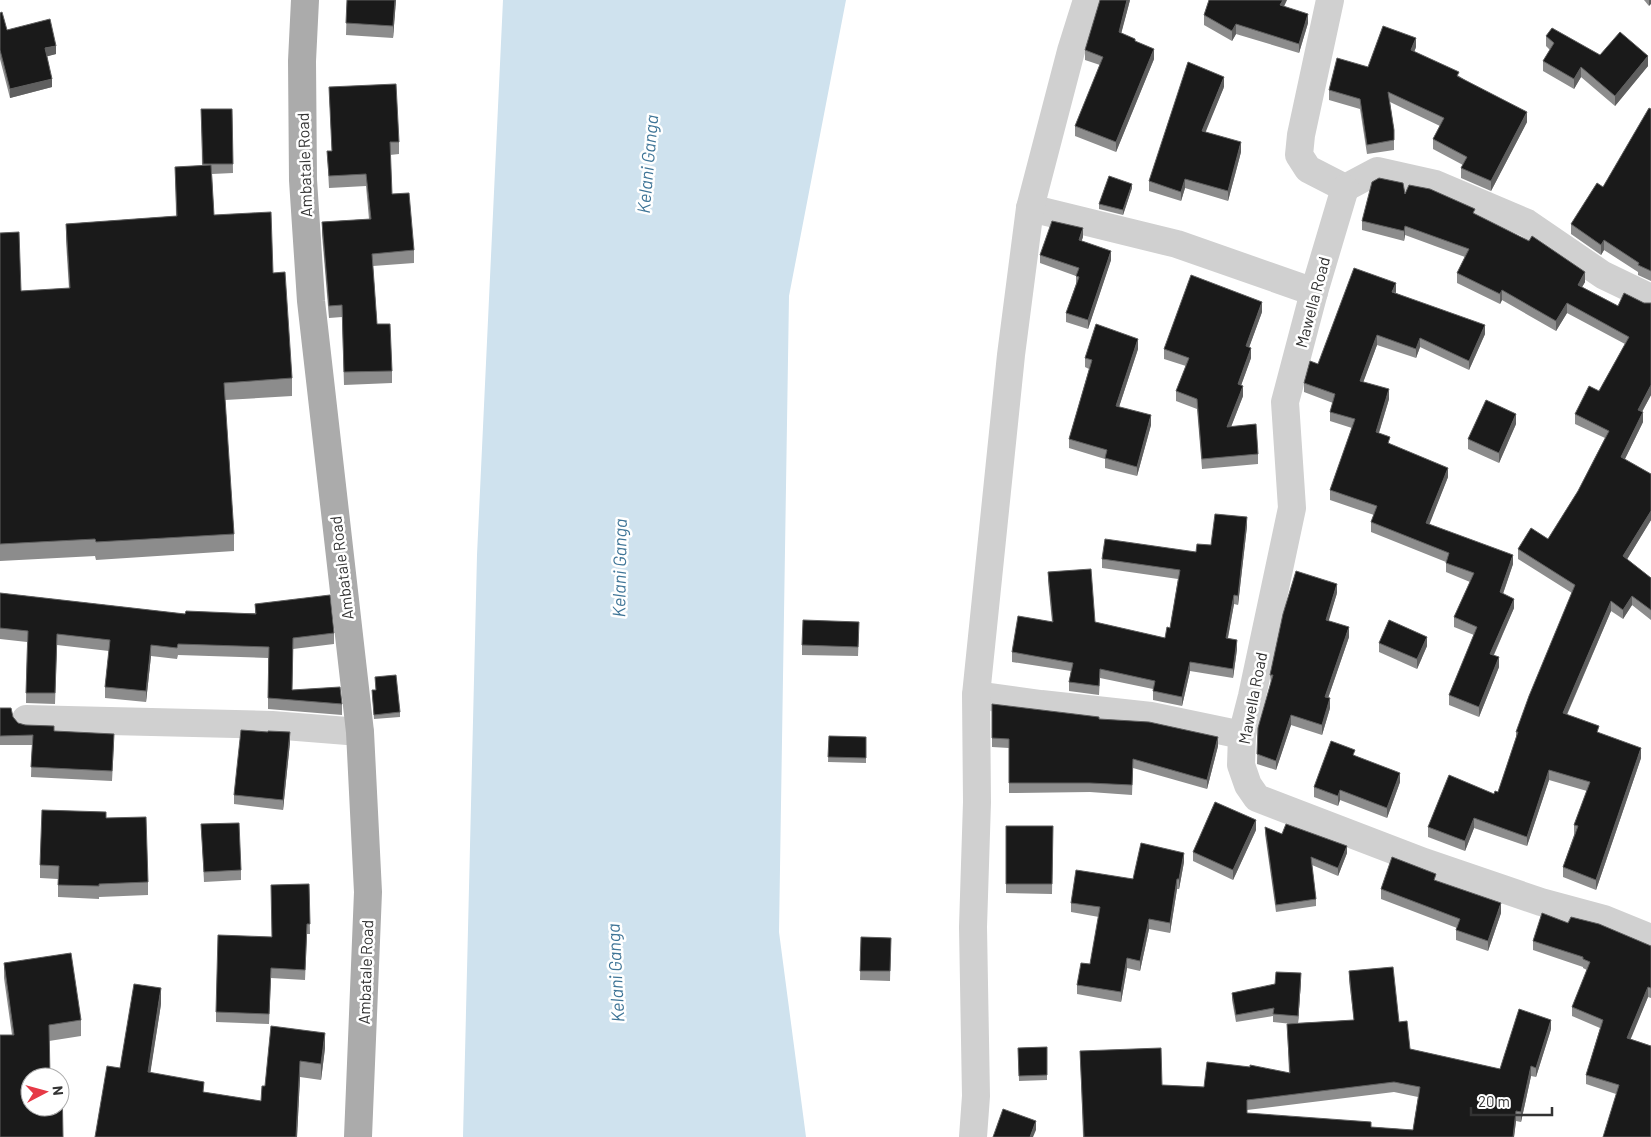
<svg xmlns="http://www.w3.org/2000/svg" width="1651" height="1137" viewBox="0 0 1651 1137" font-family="Barlow,sans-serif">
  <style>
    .water { fill: #cfe2ee }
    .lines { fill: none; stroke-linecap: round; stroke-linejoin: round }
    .minor { stroke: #d0d0d0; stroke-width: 28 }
    .major { stroke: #ababab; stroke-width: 28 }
    .wall { fill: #8c8c8c; fill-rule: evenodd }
    .shaded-wall { fill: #5f5f5f }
    .building { fill: #1a1a1a; stroke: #5f5f5f; fill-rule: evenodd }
    .labels { text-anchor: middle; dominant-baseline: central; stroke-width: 5; stroke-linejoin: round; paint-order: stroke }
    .street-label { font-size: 16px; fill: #333; stroke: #fff }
    .water-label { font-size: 18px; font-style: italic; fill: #3f7597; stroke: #fff }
  </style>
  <rect width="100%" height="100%" fill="#fff"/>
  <!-- water -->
  <path class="water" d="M503,0H846L789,296L779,932L806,1137H463L477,555Z"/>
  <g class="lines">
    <!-- minor -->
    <g class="minor">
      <path d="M1330,0L1301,135L1299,155L1308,169L1345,188L1377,171L1435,184L1527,223L1603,275L1651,298"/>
      <path d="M1345,188L1314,292L1285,402L1292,508L1252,696L1242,735L1241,765L1248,785L1257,798L1424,862L1541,902L1604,919L1651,938"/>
      <path d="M1030,208L1177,244L1314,292"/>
      <path d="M976,695L1041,704L1151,716L1242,735"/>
      <path d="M26,719L272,725L360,732"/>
      <path d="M973,1137L976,1096L973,927L977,802L976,695L1011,355L1030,208L1071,51L1087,0"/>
    </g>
    <!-- major -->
    <path class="major" d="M305,0L302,61L303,180L311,301L360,732L368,892L358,1137"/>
  </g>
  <!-- wall -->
  <g class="wall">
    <path d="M347,0H396L393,38L346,35Z"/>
    <path d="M1130,0L1121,33L1135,41L1154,59L1116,152L1075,136V126L1100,65L1085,60V50Z"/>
    <path d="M1644,0H1651L1649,6Z"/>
    <path d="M1284,6L1308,23L1299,53L1236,34L1232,41L1204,25V15Z"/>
    <path d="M0,13L7,30L56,54L47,56L52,87L10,98L0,59Z"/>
    <path d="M1546,36L1600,55L1648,66L1615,106L1581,77L1574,89L1543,71V61L1550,50L1546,46Z"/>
    <path d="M1416,47L1414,52L1459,76L1527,122L1491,191L1461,178V168L1463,165L1433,149V139L1440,126L1390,102L1394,130V150L1367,154L1360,109L1329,100V90L1368,67Z"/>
    <path d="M329,87L399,142V154L390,155L392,194L414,250V263L373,266L377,324L392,371V383L344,385L342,317L329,318L322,235V222L369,219L366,186L329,188L327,151H332Z"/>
    <path d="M1224,87L1205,132L1241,152L1228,201L1185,188L1181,201L1149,191V181Z"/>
    <path d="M201,109H232L233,173L212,174L214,215L273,273L292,378V396L225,400L234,534V551L96,560L95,556L0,561V233L21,291L69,289L66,241V224L176,216L175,167L202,166Z"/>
    <path d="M1651,109V281L1638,275V272L1604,250L1601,255L1571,234V224L1603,187Z"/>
    <path d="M1132,188L1123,215L1099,209V204Z"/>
    <path d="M1405,194L1475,214L1585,282L1582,287L1618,306L1644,303H1651V395L1642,412L1643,422L1625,459L1651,520L1627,559L1651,578V620L1632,605L1623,619L1611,611L1567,715L1641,758L1596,890L1563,877V867L1574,835V825L1587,791L1549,780L1527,846L1474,828L1465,851L1428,837V827L1498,792L1516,740V732L1572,593L1518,559V549L1548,539L1578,491L1605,438L1575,424V414L1599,391L1625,344L1567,313L1556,331L1502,300L1500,304L1457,283V273L1465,257L1405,235L1404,241L1362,230V221Z"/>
    <path d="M1083,237L1081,241L1111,260L1088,329L1066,322V313L1076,284V276L1040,263V255Z"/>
    <path d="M1396,293L1485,334L1469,370L1420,347L1416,358L1377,345L1363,382L1389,399L1379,433L1390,444L1448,477L1429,524L1513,564L1503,594L1514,608L1494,655L1499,667L1479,717L1449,705V695L1474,635L1454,627V617L1470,582L1446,572V562L1371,532V522L1374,515L1330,500V490L1352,428L1330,421V412L1333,403L1304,392V383L1318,364Z"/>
    <path d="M1262,312L1249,347L1251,358L1241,385L1243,396L1231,427L1258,454V464L1202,469L1197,409L1176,401V391L1186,366L1164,359V349Z"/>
    <path d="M1138,349L1119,407L1151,425L1137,476L1105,468V459L1069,448V439L1089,369L1085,367V358Z"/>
    <path d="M1516,424L1499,463L1468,449V439Z"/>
    <path d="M1247,526L1238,605L1234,604L1228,638L1237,649L1233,678L1190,671L1182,706L1153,700V689L1100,678L1099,695L1069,691V682L1071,671L1012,662V652L1052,622L1048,581V572L1095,622L1165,638L1170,628L1178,579L1102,568V559L1196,552L1211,545Z"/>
    <path d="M0,593L185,614L255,613V604L334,633V644L293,649L292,690L342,704V715L268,709V658L178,655L177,659L151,656L146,702L105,698V687L109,651L57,645L55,704L26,703L27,642L0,639Z"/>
    <path d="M1337,593L1328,621L1349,637L1328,698L1330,708L1322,735L1291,725L1276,770L1257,764L1258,728L1271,685L1270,675Z"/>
    <path d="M859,632L858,656L802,655V645Z"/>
    <path d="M1379,643L1427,646L1417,669L1379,652Z"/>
    <path d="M375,677L400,712V717L374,719L372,690H376Z"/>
    <path d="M992,704L1099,719L1218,746L1207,789L1133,768L1132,795L1090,792L1009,793V748L992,747Z"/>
    <path d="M0,708L13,717L18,723L114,744L112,781L31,777L32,745H0Z"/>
    <path d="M829,736L866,737V763L828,762Z"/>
    <path d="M290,742L283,810L234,804V795Z"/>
    <path d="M1355,756L1400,782L1387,818L1340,800L1338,806L1314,797V787Z"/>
    <path d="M106,818L148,882V895L99,897V899L58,897V879L40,878V865Z"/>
    <path d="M201,824L241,870V880L204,882Z"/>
    <path d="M1006,826H1053L1052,894L1006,893Z"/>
    <path d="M1265,827L1282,834L1347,853L1338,876L1312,865L1316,899V906L1276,912L1265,834Z"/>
    <path d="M1256,830L1233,880L1193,861V852Z"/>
    <path d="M1184,862L1179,889H1177L1170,933L1149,929L1140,971L1127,968L1121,1002L1077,994V985L1090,964L1099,917L1071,912V903L1133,879Z"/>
    <path d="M1436,881L1501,913L1488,951L1456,940V930L1457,928L1381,899V889Z"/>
    <path d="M309,884L310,934H307L305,980L271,978L269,1024L216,1022V1012L272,937Z"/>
    <path d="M1568,923L1651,946V998L1648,997L1630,1039L1651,1046L1616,1094L1586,1084V1075L1600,1028L1572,1016V1007L1587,970L1583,968V967L1533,950V941Z"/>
    <path d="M861,937L891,938L890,981L860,980Z"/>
    <path d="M4,963L81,1020V1036L49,1041L50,1077L12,1035L4,978Z"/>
    <path d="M1349,971L1399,1022L1410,1049L1500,1069L1551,1029L1536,1077L1531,1076L1521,1122L1516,1121L1514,1137H1083L1080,1051L1162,1085L1204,1087L1289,1073L1287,1024H1292L1273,1022V1016L1236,1022L1232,1000V993L1301,981L1298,1023L1354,1020L1349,981ZM1394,1092L1418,1097L1413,1130L1371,1127L1247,1113V1110Z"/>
    <path d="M161,1004L150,1073L204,1092L261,1101L265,1086L271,1026L325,1048L321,1080L300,1077L297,1137L120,1068Z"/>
    <path d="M1047,1047V1080L1019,1081L1018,1048Z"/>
  </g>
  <!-- shaded-wall -->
  <g class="shaded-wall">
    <path d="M395,0H396L393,38V26Z"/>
    <path d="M1127,0H1130L1119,42V32Z"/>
    <path d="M1283,0H1287L1280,15V5Z"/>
    <path d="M1649,0H1651V4L1649,6Z"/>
    <path d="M1308,14V23L1299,53V44Z"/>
    <path d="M1236,24V34L1232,41V31Z"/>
    <path d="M1416,38V47L1411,60V50Z"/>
    <path d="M56,46V54L45,57V48Z"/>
    <path d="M1154,49V59L1116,152V142Z"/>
    <path d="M1648,56V66L1615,106V96Z"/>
    <path d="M1581,67V77L1574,89V79Z"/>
    <path d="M1224,77V87L1202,141V131Z"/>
    <path d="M52,79V87L10,98V89Z"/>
    <path d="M1527,112V122L1491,191V181Z"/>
    <path d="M1241,142V152L1228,201V191Z"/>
    <path d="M1185,179V188L1181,201V192Z"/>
    <path d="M1132,184V188L1123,215V210Z"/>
    <path d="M1405,226V235L1404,241V231Z"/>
    <path d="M1083,228V237L1079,249V240Z"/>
    <path d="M1604,240V250L1601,255V245Z"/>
    <path d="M1111,251V260L1088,329V320Z"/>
    <path d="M1585,272V282L1578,294V285Z"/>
    <path d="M1396,283V293L1392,292Z"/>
    <path d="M1502,290V300L1500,304V294Z"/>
    <path d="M1262,302V312L1246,356V346Z"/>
    <path d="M1567,303V313L1556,331V321Z"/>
    <path d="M1485,325V334L1469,370V361Z"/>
    <path d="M1377,335V345L1360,391V381Z"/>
    <path d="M1420,338V347L1416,358V349Z"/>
    <path d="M1138,339V349L1116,416V406Z"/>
    <path d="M1251,348V358L1238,394V384Z"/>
    <path d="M1651,385V395L1638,419V410Z"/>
    <path d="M1243,386V396L1227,437V427Z"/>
    <path d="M1389,389V399L1376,442V432Z"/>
    <path d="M1643,412V422L1621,467V457Z"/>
    <path d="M1516,414V424L1499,463V453Z"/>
    <path d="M1151,415V425L1137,476V467Z"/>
    <path d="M1448,468V477L1426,533V523Z"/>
    <path d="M1651,511V520L1623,566V556Z"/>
    <path d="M1247,517V526L1238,605V596Z"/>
    <path d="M1513,555V564L1500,602V592Z"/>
    <path d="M1337,584V593L1326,630V620Z"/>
    <path d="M1234,595V604L1226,647V638Z"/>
    <path d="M1632,596V605L1623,619V610Z"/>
    <path d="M1514,599V608L1490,663V654Z"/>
    <path d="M1611,601V611L1563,723V713Z"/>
    <path d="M1349,627V637L1325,707V697Z"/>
    <path d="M1427,637V646L1417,669V659Z"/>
    <path d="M1237,640V649L1233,678V669Z"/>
    <path d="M151,645V656L146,702V691Z"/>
    <path d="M1499,657V667L1479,717V707Z"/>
    <path d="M1190,662V671L1182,706V697Z"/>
    <path d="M1330,698V708L1322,735V725Z"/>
    <path d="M1291,715V725L1276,770V761Z"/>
    <path d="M290,732V742L283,810V800Z"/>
    <path d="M1218,737V746L1207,789V780Z"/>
    <path d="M1641,748V758L1596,890V880Z"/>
    <path d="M1549,770V780L1527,846V837Z"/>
    <path d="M1400,773V782L1387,818V808Z"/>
    <path d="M1340,790V800L1338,806V796Z"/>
    <path d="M1474,818V828L1465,851V841Z"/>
    <path d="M1256,820V830L1233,880V870Z"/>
    <path d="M1347,846V853L1338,876V868Z"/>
    <path d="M1184,853V862L1179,889V879Z"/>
    <path d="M1177,879V889L1170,933V923Z"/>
    <path d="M1501,903V913L1488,951V941Z"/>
    <path d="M1149,919V929L1140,971V961Z"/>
    <path d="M1127,958V968L1121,1002V992Z"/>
    <path d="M1301,973V981L1298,1024V1016Z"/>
    <path d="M1648,987V997L1627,1048V1038Z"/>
    <path d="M161,988V1004L148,1088V1072Z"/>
    <path d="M1551,1020V1029L1536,1077V1068Z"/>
    <path d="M325,1033V1048L321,1080V1064Z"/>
    <path d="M300,1061V1077L297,1137H296Z"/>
    <path d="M1531,1066V1076L1521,1122V1112Z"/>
    <path d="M1516,1111V1121L1514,1137H1513Z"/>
    <path d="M1036,1121V1130L1033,1137H1030Z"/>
  </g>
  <!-- building -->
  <g class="building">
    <path d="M347,0H395L393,26L346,23Z"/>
    <path d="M1100,0H1127L1119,32L1135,39V41L1154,49L1116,142L1075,126L1103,57L1085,50Z"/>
    <path d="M1209,0H1283L1280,5L1308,14L1299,44L1236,24L1232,31L1204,15Z"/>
    <path d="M2,12L7,30L50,19L56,46L45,48L52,79L10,89L0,50V13Z"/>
    <path d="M1383,26L1416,38L1411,50L1459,72L1457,76L1527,112L1491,181L1461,168L1467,157L1433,139L1444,118L1388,92L1394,130V140L1367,145L1360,99L1329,90L1337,58L1368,67Z"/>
    <path d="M1552,28L1600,55L1620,32L1648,56L1615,96L1581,67L1574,79L1543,61L1554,43L1546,36Z"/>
    <path d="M1188,62L1224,77L1202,131L1241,142L1228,191L1185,179L1181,192L1149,181Z"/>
    <path d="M396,84L399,142H390L392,194L409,193L414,250L372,254L377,324H390L392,371L344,372L342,305L329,306L322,222L371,219L366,174L329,176L327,151H332L329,87Z"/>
    <path d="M1649,108L1651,109V271L1638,265L1639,263L1604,240L1601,245L1571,224L1597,183L1603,187Z"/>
    <path d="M201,109H232L233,164H203Z"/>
    <path d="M211,165L214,215L271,212L273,273L285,272L292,378L224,383L234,534L96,542L95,539L0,544V233L19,232L21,291L70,288L66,224L177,216L175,167Z"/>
    <path d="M1109,176L1132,184L1123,210L1099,204Z"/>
    <path d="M1379,178L1403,183L1405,194L1409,185L1430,189L1475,209L1473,213L1529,241L1532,236L1585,272L1578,285L1618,306L1624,293L1644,303H1651V385L1638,410L1643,412L1621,457L1651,474V511L1623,556L1651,578V610L1632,596L1623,610L1611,601L1563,713L1599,726L1597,732L1641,748L1596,880L1563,867L1578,826L1574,825L1590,782L1549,770L1527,837L1474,818L1465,841L1428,827L1449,775L1494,794L1495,791L1498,792L1518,732H1516L1529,696L1575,585L1518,549L1531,528L1548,539L1578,491L1609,431L1575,414L1589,386L1599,391L1629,337L1567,303L1556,321L1502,290L1500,294L1457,273L1469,249L1405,226L1404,231L1362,221L1372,182Z"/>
    <path d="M1052,221L1083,228L1079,240L1111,251L1088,320L1066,313L1079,277L1076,276L1079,268L1040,255Z"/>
    <path d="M1354,268L1396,283L1392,292L1485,325L1469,361L1420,338L1416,349L1377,335L1360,381L1389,389L1376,432L1390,437L1388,443L1448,468L1426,523L1513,555L1500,592L1514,599L1490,654L1499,657L1479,707L1449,695L1477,627L1454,617L1474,573L1446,563L1449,553L1371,522L1377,506L1330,490L1355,419L1330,412L1335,394L1304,383L1310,361L1318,364Z"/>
    <path d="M1191,275L1262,302L1246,346L1251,348L1238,384L1243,386L1227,427L1256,424L1258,454L1202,459L1197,399L1176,391L1189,358L1164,349Z"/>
    <path d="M1096,324L1138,339L1116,406L1151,415L1137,467L1105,458L1107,450L1069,439L1092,360L1085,358Z"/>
    <path d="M1486,400L1516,414L1499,453L1468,439Z"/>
    <path d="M1215,514L1247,517L1238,596L1234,595L1226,638L1237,640L1233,669L1190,662L1182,697L1153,691L1155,681L1100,669L1099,686L1069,682L1073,663L1012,652L1018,616L1053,622L1048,572L1091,569L1095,622L1165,638L1167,627L1170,628L1180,570L1102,559L1105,539L1196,552L1197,544L1211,545Z"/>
    <path d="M1296,571L1337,584L1326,620L1349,627L1325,697L1330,698L1322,725L1291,715L1276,761L1257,754L1258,728L1273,675H1270L1283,614Z"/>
    <path d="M0,593L185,614L186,611L256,614L255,604L330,595L334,633L293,638L292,690L340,687L342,704L268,698L269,647L178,644L177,648L151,645L146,691L105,687L110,640L57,634L55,693H26L28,631L0,628Z"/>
    <path d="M803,620L859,622L858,647L802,645Z"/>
    <path d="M1389,620L1427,637L1417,659L1379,643Z"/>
    <path d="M396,675L400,712L374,715L372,690H376L375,677Z"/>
    <path d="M992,704L1099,717V719L1149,722L1218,737L1207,780L1133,759L1132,785L1090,783H1009V739L992,738Z"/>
    <path d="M0,708H11L13,717L18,723L25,725L54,726V731L114,734L112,771L31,767L33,735L0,736Z"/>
    <path d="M241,730L268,732V731L290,732L283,800L234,795Z"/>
    <path d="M829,736L866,737V758L828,757Z"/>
    <path d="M1331,741L1355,750L1353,755L1400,773L1387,808L1340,790L1338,796L1314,787Z"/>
    <path d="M1215,802L1256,820L1233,870L1193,852Z"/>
    <path d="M42,810L106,812V818L146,817L148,882L99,884V886L58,885L59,866L40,865Z"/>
    <path d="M239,823L241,870L204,872L201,824Z"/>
    <path d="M1286,824L1347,846L1338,868L1311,857L1316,899L1276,905L1265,827L1282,834Z"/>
    <path d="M1006,826H1053L1052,884H1006Z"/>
    <path d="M1141,843L1184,853L1179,879H1177L1170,923L1149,919L1140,961L1127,958L1121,992L1077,985L1081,963L1090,964L1100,907L1071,903L1076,870L1133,879Z"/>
    <path d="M1392,857L1436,874L1434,880L1501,903L1488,941L1456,930L1460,919L1381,889Z"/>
    <path d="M309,884L310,924H307L305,970L271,968L269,1014L216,1012L218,935L272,937L271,885Z"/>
    <path d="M1542,913L1568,923L1571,917L1599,924L1651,946V988L1648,987L1627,1038L1651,1046V1137H1603L1619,1085L1586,1075L1603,1020L1572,1007L1590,962L1583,959V957L1533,941Z"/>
    <path d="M861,937L891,938L890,971H860Z"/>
    <path d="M71,953L81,1020L49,1025L50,1077H30V1107H60V1079H62L63,1137H0V1035H14L4,963Z"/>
    <path d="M1393,967L1399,1022L1407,1021L1410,1049L1500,1069L1519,1009L1551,1020L1536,1068L1531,1066L1521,1112L1516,1111L1513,1137H1084L1080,1051L1161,1048L1162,1085L1204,1087L1207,1062L1250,1067V1065L1290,1073L1287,1024L1354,1020L1349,971ZM1394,1082L1420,1087L1413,1130L1371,1127V1122L1247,1113V1100Z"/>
    <path d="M1276,972L1301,973L1298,1016L1273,1014L1274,1008L1236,1015L1232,993L1275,984Z"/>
    <path d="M134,984L161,988L148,1072L204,1082L203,1092L261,1101L262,1086H265L271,1026L325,1033L321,1064L300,1061L296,1137H95L107,1066L120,1068Z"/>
    <path d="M1047,1047V1075L1019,1076L1018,1048Z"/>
    <path d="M1003,1109L1036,1121L1030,1137H993Z"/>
  </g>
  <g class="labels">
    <!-- street labels -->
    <g class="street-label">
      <text transform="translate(304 165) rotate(-92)">Ambatale Road</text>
      <text transform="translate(1312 302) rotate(-75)">Mawella Road</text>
      <text transform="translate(341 568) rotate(-97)">Ambatale Road</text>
      <text transform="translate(1252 698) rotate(-79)">Mawella Road</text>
      <text transform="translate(365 972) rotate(-88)">Ambatale Road</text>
    </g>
    <!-- water labels -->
    <g class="water-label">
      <text transform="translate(647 164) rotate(-85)">Kelani Ganga</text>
      <text transform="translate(619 568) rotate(-89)">Kelani Ganga</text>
      <text transform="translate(615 973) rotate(-93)">Kelani Ganga</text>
    </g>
  </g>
  <!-- north arrow -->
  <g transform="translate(45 1092) rotate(84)"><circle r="24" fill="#ffffff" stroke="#adadad"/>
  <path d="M0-4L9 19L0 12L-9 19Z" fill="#e63946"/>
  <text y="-8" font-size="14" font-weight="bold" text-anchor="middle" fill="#333333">N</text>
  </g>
  <!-- scale -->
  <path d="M1471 1107v8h81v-8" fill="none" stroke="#333333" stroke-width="2.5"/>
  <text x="1478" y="1107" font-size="15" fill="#333333" stroke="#ffffff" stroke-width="4" paint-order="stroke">20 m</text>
</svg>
